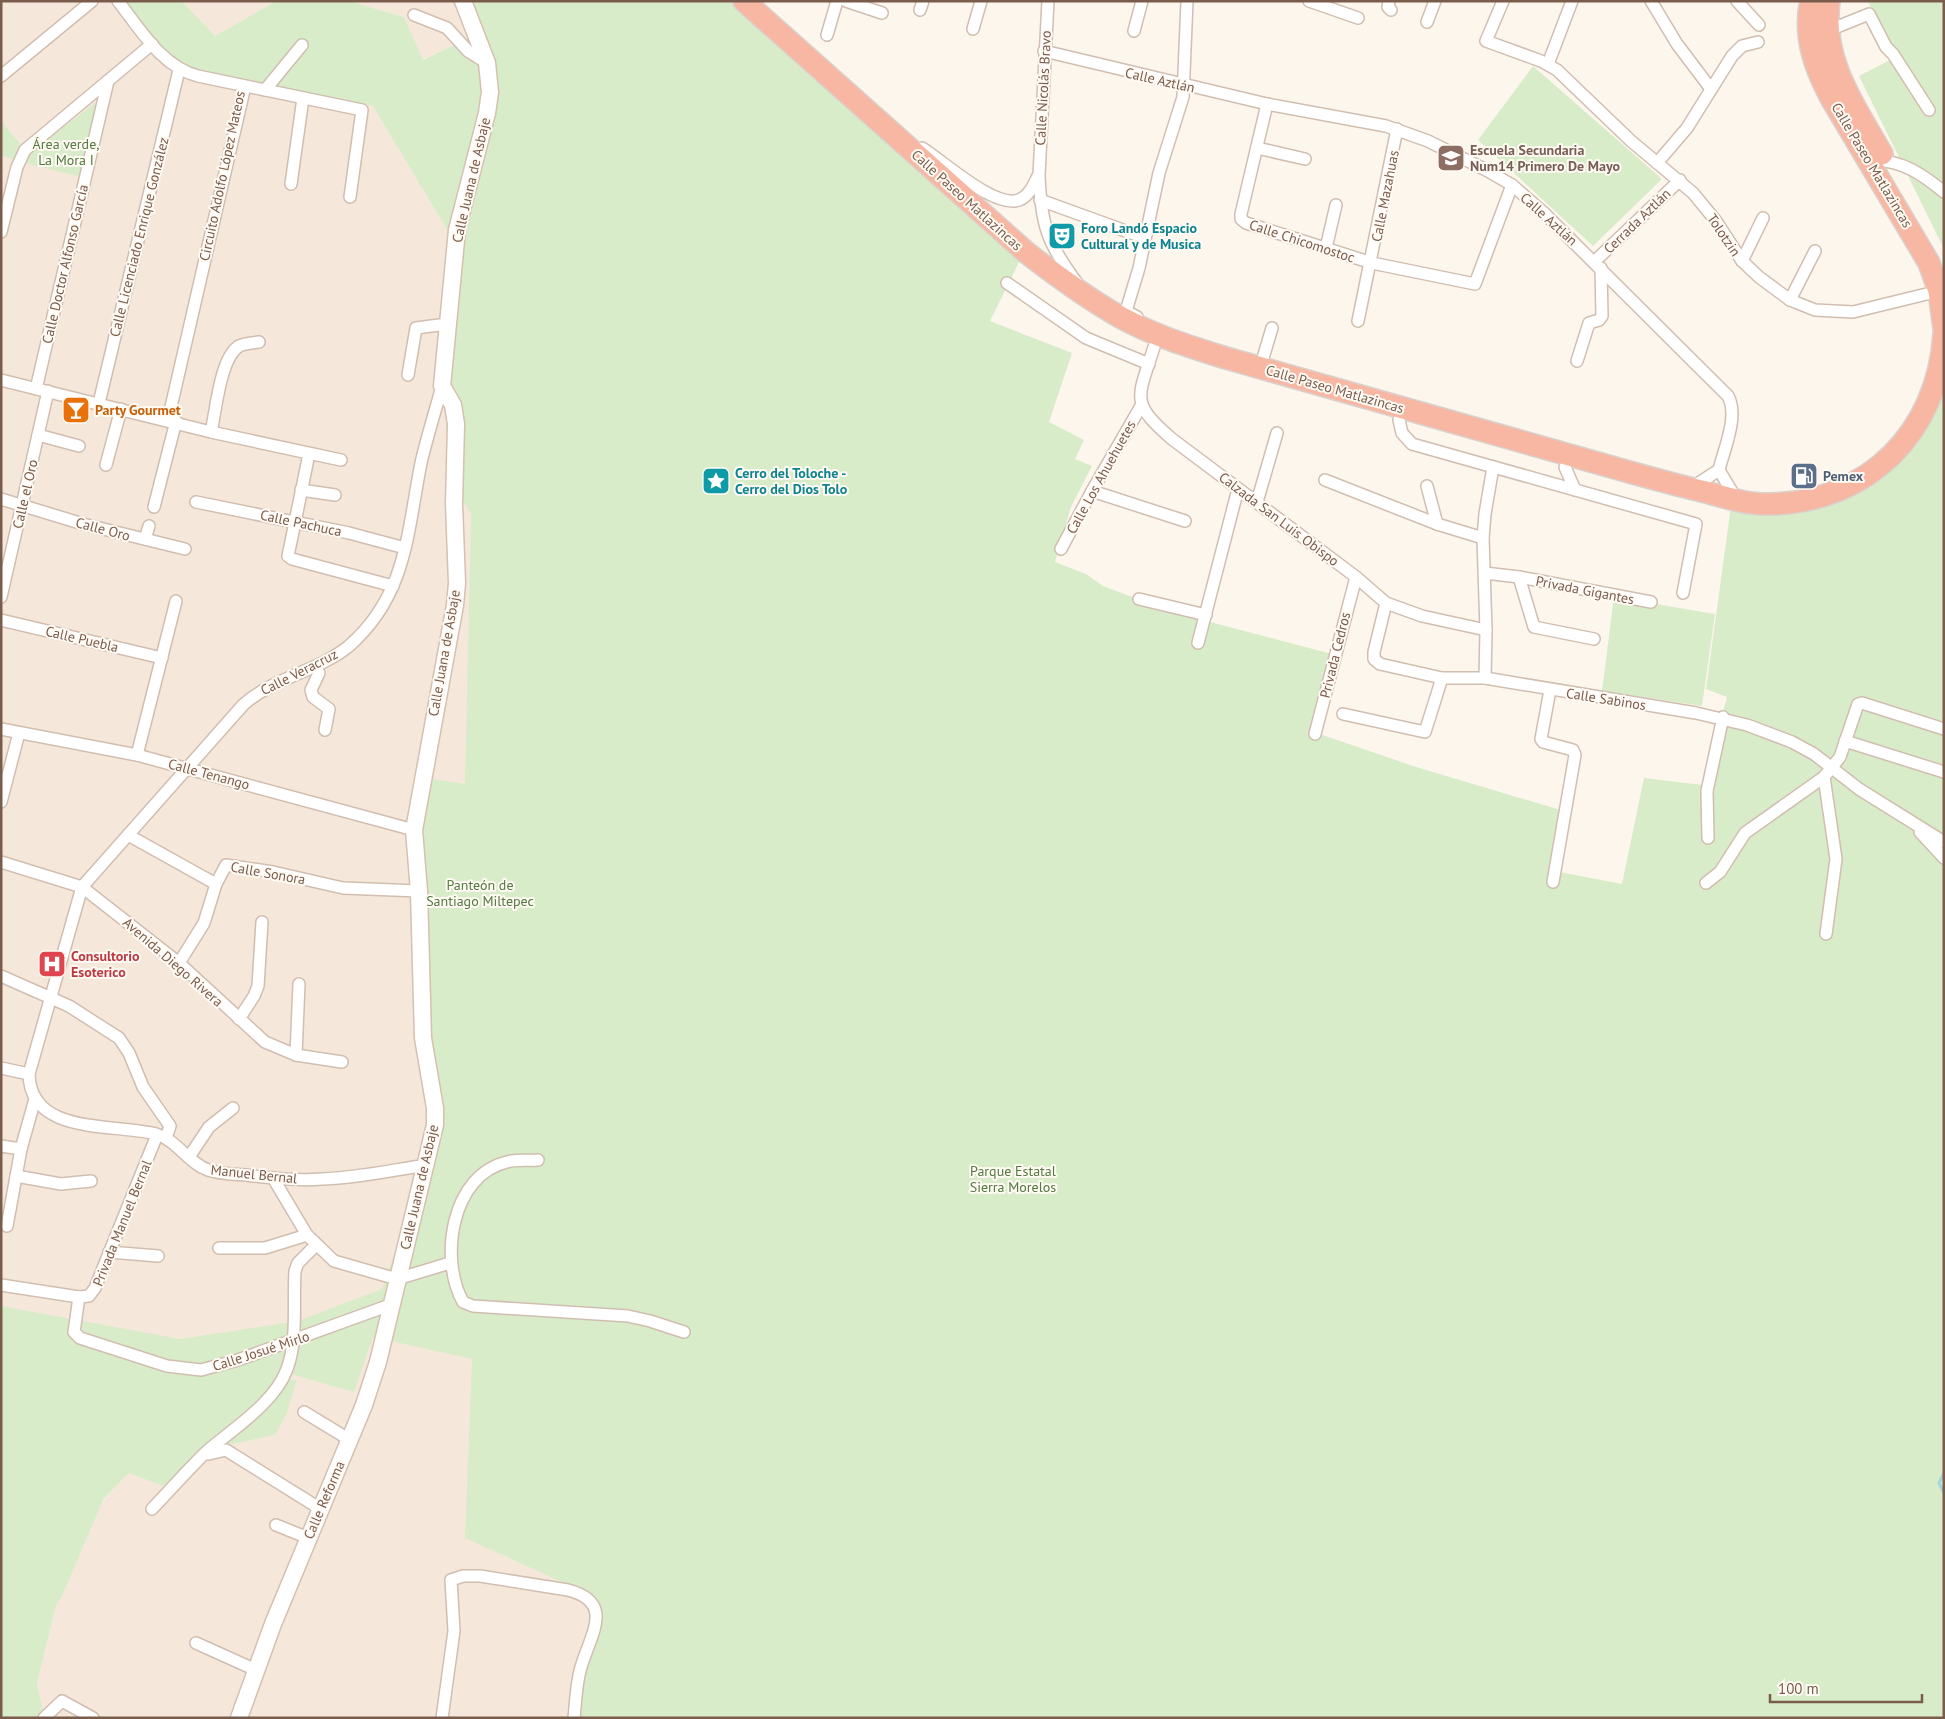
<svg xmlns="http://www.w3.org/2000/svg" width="1945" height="1719" viewBox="0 0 1945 1719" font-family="'PT Sans',sans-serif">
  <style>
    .residential { fill: #f5e8da }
    .green { fill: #d8ecc9 }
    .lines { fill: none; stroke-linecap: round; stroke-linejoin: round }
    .stream { stroke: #a5d3da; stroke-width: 3 }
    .street-casing { stroke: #d1beb0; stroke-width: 14 }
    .secondary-casing { stroke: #d6c0b0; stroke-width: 19 }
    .highway-casing { stroke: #dad1cd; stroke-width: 24 }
    .street { stroke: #fff; stroke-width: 11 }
    .secondary { stroke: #fff; stroke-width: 16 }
    .highway { stroke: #f7b7a3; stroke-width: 21 }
    .labels { text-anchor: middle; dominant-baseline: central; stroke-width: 4; stroke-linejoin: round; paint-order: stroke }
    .street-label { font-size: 14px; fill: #7a5c4d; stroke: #fffaf3 }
    .park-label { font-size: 14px; fill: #537a41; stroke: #fffaf3 }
    .education-label { font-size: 14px; font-weight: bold; fill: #785e54; stroke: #fffaf3; text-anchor: start }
    .culture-label { font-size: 14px; font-weight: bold; fill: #0d838f; stroke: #fffaf3; text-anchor: start }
    .food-label { font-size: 14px; font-weight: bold; fill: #c56008; stroke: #fffaf3; text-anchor: start }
    .service-label { font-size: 14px; font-weight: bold; fill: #4e5e75; stroke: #fffaf3; text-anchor: start }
    .health-label { font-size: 14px; font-weight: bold; fill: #be3a42; stroke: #fffaf3; text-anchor: start }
  </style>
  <rect width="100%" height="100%" fill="#fdf6ec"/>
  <!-- residential -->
  <g class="residential">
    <path d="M1,1H123L185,72L374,106L452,238L625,1610L636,1718H45L37,1684L73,1533L156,1444L297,1380L114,1365L1,1323Z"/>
    <path d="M182,1H276L215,36Z"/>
    <path d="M349,1H511L520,13L422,60L404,17Z"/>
  </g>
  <!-- green -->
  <g class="green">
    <path d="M122,1H182L215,36L276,1H349L404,17L423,60L474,35L469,1H737L1023,254L990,321L1072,353L1049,422L1084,440L1075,459L1092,466L1071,507L1055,562L1086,574L1103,586L1172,612L1336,655L1314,732L1416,767L1564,811L1554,871L1622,884L1644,778L1703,785L1727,697L1706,689L1732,499L1775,504L1873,480L1917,444L1944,396V1718H567L598,1598L465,1538L472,1359L373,1337L354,1392L284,1372L277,1378L297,1380L286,1415L275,1435L212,1448L204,1447L163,1486L129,1473L103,1500L62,1596L56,1605L37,1684L45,1718H1V1306L180,1339L298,1321L382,1289L407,1218L437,1062L423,1048L419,858L425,778L465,784L471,514L446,472L447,325L452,238L373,106L185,72L157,45Z"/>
    <path d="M1868,1H1944V249L1859,76L1892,59Z"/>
    <path d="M1533,66L1662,179L1593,246L1478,140Z"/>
    <path d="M98,101L82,177L28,164L27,155Z"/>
    <path d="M1,121L20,144L14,160L1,155Z"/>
    <path d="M1614,597L1715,614L1702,706L1602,691Z"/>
  </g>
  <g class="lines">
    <!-- stream -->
    <path class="stream" d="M1944,1473L1939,1483L1944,1493"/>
    <defs>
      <g id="street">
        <path d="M118,1C140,29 162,67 198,76L362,110L350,197"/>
        <path d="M846,1L882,13"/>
        <path d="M1048,1L1039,175C1041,224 1047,243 1077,283"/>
        <path d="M1309,1L1358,18"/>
        <path d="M1389,1L1388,7L1391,10"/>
        <path d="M1503,1L1486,41L1541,61L1557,70L1631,141L1693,193L1716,221L1742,261L1759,277L1790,300L1815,310L1853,312L1939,291"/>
        <path d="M1651,1L1677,44L1711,89"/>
        <path d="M1737,1L1759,25"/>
        <path d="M920,10L923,1"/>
        <path d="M414,15L447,28L468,51L487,63"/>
        <path d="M1427,22L1435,1"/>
        <path d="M973,29L981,1"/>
        <path d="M1134,31L1142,1"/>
        <path d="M1827,31L1869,14L1886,47L1893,54L1929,110"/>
        <path d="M827,35L837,1"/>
        <path d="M1044,51L1267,104L1386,126L1428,141L1488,171L1512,185L1544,213L1728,396C1739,416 1724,449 1719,470L1691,488"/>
        <path d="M1548,64L1572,1"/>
        <path d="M1,76L92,1"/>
        <path d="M265,90L302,45"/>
        <path d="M1267,104L1241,214V219L1246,223L1372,263L1475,284L1512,185"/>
        <path d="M922,148C943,161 995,209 1019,200C1029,196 1033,186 1038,176"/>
        <path d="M1257,148L1305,159"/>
        <path d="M1874,160C1903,161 1922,174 1944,192"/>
        <path d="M1657,163L1687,128L1732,56L1742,46L1758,42"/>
        <path d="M291,184L303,98"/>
        <path d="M1040,200L1145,238"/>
        <path d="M1,232L17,167L25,150L152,44"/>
        <path d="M1326,248L1336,205"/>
        <path d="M1595,261L1680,180"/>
        <path d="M1742,261L1763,218"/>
        <path d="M1007,283L1086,338L1149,364"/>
        <path d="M1790,300L1815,251"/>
        <path d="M1137,317L1126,311L1139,268L1159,173L1183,97L1187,1"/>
        <path d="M1358,321L1397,129"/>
        <path d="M1154,347C1138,398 1129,402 1172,439L1356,577L1386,603L1422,616L1486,630"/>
        <path d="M1577,361L1589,323L1599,320L1602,316L1601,268"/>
        <path d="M1260,368L1272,328"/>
        <path d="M408,375L416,328L447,324"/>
        <path d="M1,380L211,432L341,460"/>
        <path d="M36,389L108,81"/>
        <path d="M99,403L179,70"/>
        <path d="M168,420L245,86"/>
        <path d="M1399,420L1402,433L1412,444L1696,524L1683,593"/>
        <path d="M211,432C216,411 220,358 239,346C245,343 253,343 259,342"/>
        <path d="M38,435L79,446"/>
        <path d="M309,454L288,556L292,559L393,586"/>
        <path d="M106,465L121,409"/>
        <path d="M1565,467L1575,490"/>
        <path d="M1719,470L1737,500"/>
        <path d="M1325,480L1437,524L1483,538"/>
        <path d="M1427,486L1437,524"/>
        <path d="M301,490L335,495"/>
        <path d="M1092,491L1185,521"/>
        <path d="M1,499L83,524L185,549"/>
        <path d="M196,502L349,533L405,548"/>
        <path d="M1257,502L1277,433"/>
        <path d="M154,507L176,421"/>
        <path d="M145,539L149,526"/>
        <path d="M1061,549L1092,491L1141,406"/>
        <path d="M1485,573L1519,577L1651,602"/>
        <path d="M1519,577L1534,627L1594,639"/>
        <path d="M1,597L48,391"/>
        <path d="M1139,599L1206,615"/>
        <path d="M1386,603L1374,652V659L1380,664L1442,678H1485L1696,713L1747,725L1792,742L1814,754L1859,789L1944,842"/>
        <path d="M1,620L162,658"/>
        <path d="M1198,643L1238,489"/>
        <path d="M319,673L311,690L313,697L329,709L325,730"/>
        <path d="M1485,678L1486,630L1483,538L1485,514L1493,467"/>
        <path d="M1550,690L1541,739L1543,742L1573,750L1575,755L1553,882"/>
        <path d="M1343,714L1425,732L1442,678"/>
        <path d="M1,729L137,755L414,830"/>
        <path d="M1315,734L1356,577"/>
        <path d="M1845,741L1944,772"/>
        <path d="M137,755L176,601"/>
        <path d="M1,802L19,733"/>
        <path d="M1920,832L1944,858"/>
        <path d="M128,835L216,884"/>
        <path d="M1708,838L1707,791L1723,717"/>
        <path d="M1,862L82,887L179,963L265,1042L296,1055L342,1062"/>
        <path d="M1706,883L1720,872L1745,833L1824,777"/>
        <path d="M1826,934L1836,859L1824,777L1840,757L1858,704L1862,703L1944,729"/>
        <path d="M179,963L204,923L216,884L226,865L273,872L343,888L419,891"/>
        <path d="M1,976L69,1006L119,1038L129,1053L143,1087L170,1126L166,1138"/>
        <path d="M239,1019L254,996L258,986L262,922"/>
        <path d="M296,1055L299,984"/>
        <path d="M1,1068L29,1074"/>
        <path d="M157,1135L95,1288L89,1296L79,1297L74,1332L80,1338L167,1366L201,1370L238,1360L390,1305"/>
        <path d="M1,1146L21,1149"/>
        <path d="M189,1157L209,1127L233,1108"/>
        <path d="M538,1160C528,1161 517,1159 507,1162C451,1175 439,1259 463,1302L473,1306L628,1316L650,1321L684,1332"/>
        <path d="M427,1165C392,1170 357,1178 322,1179C297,1181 271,1178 246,1175C234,1174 220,1174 208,1170C188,1163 177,1140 156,1134C115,1123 30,1136 29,1074L82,887L243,705C274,677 317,672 349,646C407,595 407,533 421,463C427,437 435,412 442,386"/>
        <path d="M16,1176L61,1184L91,1181"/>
        <path d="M273,1178L307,1235L334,1261L397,1279L450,1263"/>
        <path d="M7,1226L21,1149L35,1099"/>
        <path d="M219,1248H265L307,1235"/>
        <path d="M109,1252L158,1256"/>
        <path d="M1,1285L79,1297"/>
        <path d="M304,1412L350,1440"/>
        <path d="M209,1454L226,1450L319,1508"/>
        <path d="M152,1509C170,1490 187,1471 205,1453C231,1430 275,1403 287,1369C298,1340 293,1302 295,1271L298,1263L316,1245"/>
        <path d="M276,1525L308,1538"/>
        <path d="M196,1643L256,1670"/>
        <path d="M44,1718L62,1701L93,1718"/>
        <path d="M442,1718L454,1631L451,1580L463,1576H480L568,1590C614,1602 592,1632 582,1664C576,1681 576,1700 574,1718"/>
      </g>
      <path id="secondary" d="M239,1718L273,1624L364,1405L378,1362L435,1125V1108L423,1038L419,891L414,830L455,605L457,583L454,504L456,424L453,405L442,386L457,230L487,113L490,92L487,63L463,1"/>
      <g id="highway">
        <path d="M744,1L1027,253C1058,277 1088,299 1122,318C1155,336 1191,347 1226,358C1351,394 1476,429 1601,464C1636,474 1671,484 1706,492C1727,498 1749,505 1772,504C1870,501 1938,431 1944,334"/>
        <path d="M1811,1C1803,36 1815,68 1831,98L1929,263L1939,291L1944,328"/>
        <path d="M1829,1C1821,60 1854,105 1882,154"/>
      </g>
    </defs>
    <!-- street casing -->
    <use href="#street" class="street-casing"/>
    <!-- secondary casing -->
    <use href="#secondary" class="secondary-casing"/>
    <!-- highway casing -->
    <use href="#highway" class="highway-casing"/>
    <!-- street -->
    <use href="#street" class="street"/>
    <!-- secondary -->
    <use href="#secondary" class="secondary"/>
    <!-- highway -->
    <use href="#highway" class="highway"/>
  </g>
  <!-- icons -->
  <defs>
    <symbol id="school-square" viewBox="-11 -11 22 22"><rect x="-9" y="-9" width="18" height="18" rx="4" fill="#8d6e63" stroke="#fffaf3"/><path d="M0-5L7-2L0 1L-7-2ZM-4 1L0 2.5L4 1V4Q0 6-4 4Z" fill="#fff"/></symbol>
    <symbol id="theatre-square" viewBox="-11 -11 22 22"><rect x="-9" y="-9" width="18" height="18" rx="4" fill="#0f9aa8" stroke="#fffaf3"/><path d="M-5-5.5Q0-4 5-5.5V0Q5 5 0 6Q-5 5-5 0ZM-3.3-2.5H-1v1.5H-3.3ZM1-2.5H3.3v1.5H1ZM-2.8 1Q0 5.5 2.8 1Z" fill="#fff"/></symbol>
    <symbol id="bar-square" viewBox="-11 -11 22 22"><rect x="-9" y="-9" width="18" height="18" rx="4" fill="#e8710a" stroke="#fffaf3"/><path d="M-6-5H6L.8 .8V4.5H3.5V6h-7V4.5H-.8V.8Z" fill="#fff"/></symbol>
    <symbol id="fuel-square" viewBox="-11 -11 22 22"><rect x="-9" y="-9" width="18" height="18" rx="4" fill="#5c6f8a" stroke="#fffaf3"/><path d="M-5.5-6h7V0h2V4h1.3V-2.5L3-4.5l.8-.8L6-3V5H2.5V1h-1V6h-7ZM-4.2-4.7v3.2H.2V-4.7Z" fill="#fff"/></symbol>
    <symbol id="sight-square" viewBox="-11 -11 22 22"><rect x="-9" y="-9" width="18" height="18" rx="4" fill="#0f9aa8" stroke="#fffaf3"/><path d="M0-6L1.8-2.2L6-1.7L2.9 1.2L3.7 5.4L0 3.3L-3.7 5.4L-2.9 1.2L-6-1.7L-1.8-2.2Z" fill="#fff"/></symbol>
    <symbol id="hospital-square" viewBox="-11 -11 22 22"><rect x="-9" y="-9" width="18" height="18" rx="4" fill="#e0444e" stroke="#fffaf3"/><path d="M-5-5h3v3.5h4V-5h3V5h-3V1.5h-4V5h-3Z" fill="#fff"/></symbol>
  </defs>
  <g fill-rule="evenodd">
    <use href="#school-square" x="1435" y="142" width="32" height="32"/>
    <use href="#theatre-square" x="1046" y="220" width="32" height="32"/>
    <use href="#bar-square" x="60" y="394" width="32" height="32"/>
    <use href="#fuel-square" x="1788" y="460" width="32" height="32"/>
    <use href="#sight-square" x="700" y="465" width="32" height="32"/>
    <use href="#hospital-square" x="36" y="948" width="32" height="32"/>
  </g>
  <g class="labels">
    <!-- street labels -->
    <g class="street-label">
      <text transform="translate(1160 80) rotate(13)">Calle Aztlán</text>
      <text transform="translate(1043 88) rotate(-87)">Calle Nicolás Bravo</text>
      <text transform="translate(1872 165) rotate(59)">Calle Paseo Matlazincas</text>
      <text transform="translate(222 176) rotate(-78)">Circuito Adolfo López Mateos</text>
      <text transform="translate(471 180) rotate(-77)">Calle Juana de Asbaje</text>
      <text transform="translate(1385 196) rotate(-79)">Calle Mazahuas</text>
      <text transform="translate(967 200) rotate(42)">Calle Paseo Matlazincas</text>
      <text transform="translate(1549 219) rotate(42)">Calle Aztlán</text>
      <text transform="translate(1637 221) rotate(-44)">Cerrada Aztlán</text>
      <text transform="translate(1724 235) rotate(56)">Tolotzin</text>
      <text transform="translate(139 237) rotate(-76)">Calle Licenciado Enrique González</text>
      <text transform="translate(1302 241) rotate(18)">Calle Chicomostoc</text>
      <text transform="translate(65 264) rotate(-77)">Calle Doctor Alfonso García</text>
      <text transform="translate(1335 389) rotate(16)">Calle Paseo Matlazincas</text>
      <text transform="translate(1101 477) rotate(-61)">Calle Los Ahuehuetes</text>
      <text transform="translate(25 494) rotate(-77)">Calle el Oro</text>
      <text transform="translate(1279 519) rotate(37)">Calzada San Luis Obispo</text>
      <text transform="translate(301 523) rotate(12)">Calle Pachuca</text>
      <text transform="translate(103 529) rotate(15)">Calle Oro</text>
      <text transform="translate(1585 590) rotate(11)">Privada Gigantes</text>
      <text transform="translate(82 639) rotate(13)">Calle Puebla</text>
      <text transform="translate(444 653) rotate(-80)">Calle Juana de Asbaje</text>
      <text transform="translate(1335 655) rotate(-76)">Privada Cedros</text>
      <text transform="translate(299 672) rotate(-27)">Calle Veracruz</text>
      <text transform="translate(1606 699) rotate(9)">Calle Sabinos</text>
      <text transform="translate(209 774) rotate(15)">Calle Tenango</text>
      <text transform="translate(268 873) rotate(10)">Calle Sonora</text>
      <text transform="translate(173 962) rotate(41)">Avenida Diego Rivera</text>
      <text transform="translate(254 1174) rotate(6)">Manuel Bernal</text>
      <text transform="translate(419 1187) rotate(-77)">Calle Juana de Asbaje</text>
      <text transform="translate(122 1223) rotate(-68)">Privada Manuel Bernal</text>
      <text transform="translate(261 1351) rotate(-18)">Calle Josué Mirlo</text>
      <text transform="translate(324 1500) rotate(-67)">Calle Reforma</text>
    </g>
    <!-- park labels -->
    <g class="park-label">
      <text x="66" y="144">Área verde,<tspan x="66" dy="16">La Mora I</tspan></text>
      <text x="480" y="885">Panteón de<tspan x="480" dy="16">Santiago Miltepec</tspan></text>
      <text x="1013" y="1171">Parque Estatal<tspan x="1013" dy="16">Sierra Morelos</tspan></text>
    </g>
    <!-- education labels -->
    <g class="education-label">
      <text x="1470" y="150">Escuela Secundaria<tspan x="1470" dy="16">Num14 Primero De Mayo</tspan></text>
    </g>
    <!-- culture labels -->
    <g class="culture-label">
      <text x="1081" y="228">Foro Landó Espacio<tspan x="1081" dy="16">Cultural y de Musica</tspan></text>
      <text x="735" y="473">Cerro del Toloche -<tspan x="735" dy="16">Cerro del Dios Tolo</tspan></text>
    </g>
    <!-- food labels -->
    <g class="food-label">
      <text x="95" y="410">Party Gourmet</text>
    </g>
    <!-- service labels -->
    <g class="service-label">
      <text x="1823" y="476">Pemex</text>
    </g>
    <!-- health labels -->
    <g class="health-label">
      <text x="71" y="956">Consultorio<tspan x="71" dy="16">Esoterico</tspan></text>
    </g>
  </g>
  <!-- border -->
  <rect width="1945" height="1719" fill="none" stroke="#7a5c4d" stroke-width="5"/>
  <!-- scale -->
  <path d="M1770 1694v8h152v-8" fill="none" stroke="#7a5c4d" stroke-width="2.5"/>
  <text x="1778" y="1694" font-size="15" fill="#7a5c4d" stroke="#fffaf3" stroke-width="4" paint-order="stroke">100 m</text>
</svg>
